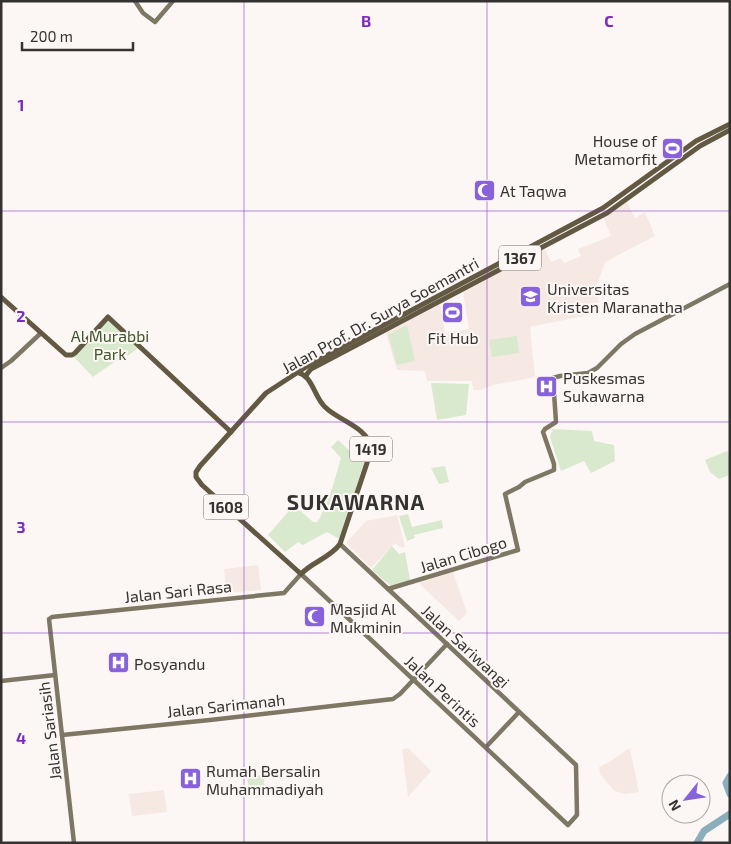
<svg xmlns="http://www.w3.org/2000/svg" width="731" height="844" viewBox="0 0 731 844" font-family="'Exo 2',sans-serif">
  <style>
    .built { fill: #f6e9e3 }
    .green { fill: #d8e9cd }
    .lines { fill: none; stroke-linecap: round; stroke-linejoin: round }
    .river { stroke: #8baebc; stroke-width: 7 }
    .secondary { stroke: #7e7764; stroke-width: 4.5 }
    .primary { stroke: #635942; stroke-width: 5 }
    .grid { fill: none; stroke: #7b2cbf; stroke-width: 1; stroke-opacity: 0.55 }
    .labels { text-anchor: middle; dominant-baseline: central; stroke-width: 4; stroke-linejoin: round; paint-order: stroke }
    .shield { fill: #fcf7f5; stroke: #716e6c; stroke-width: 1 }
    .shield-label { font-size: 15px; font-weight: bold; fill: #353332 }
    .poi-label { font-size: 16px; fill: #353332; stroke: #fcf7f5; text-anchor: start }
    .street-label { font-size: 16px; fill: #353332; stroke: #fcf7f5 }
    .park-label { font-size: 16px; fill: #3d562b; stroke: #fcf7f5 }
    .district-label { font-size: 21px; font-weight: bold; letter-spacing: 1px; fill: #353332; stroke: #fcf7f5 }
    .grid-label { font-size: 16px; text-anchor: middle; font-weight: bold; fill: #7b2cbf; stroke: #fcf7f5; stroke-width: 4; stroke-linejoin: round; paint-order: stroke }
  </style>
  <rect width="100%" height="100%" fill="#fcf7f5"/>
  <!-- built -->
  <g class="built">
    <path d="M627,202L635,218L645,212L655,236L605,262L596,288L599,302L586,306L589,315L530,327L535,377L493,385L481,390H473L472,381H427L425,371L397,370L386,333L440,304L445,333L469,329L463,292L545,249L551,262L561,258L564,263L581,256L578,249L611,236L603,217Z"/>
    <path d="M397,515L405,547H400L395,543L371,568L346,543L366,521Z"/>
    <path d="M258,565L261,590L226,593L224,569Z"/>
    <path d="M453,572L467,613L459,621L419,583Z"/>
    <path d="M408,748L431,771L408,797L402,749Z"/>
    <path d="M628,749H630L639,792L626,794L614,791L600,774L599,767L611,761Z"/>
    <path d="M164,790L167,812L132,816L129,794Z"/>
  </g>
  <!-- green -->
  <g class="green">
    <path d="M108,320L138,348L129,355H124L93,377L74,357Z"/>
    <path d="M407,325L415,361L397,365L388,335Z"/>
    <path d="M517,336L519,353L492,357L489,340Z"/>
    <path d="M431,383L469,384L466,415L437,420Z"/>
    <path d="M553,429L592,431L594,441L614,445L615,461L591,473L584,461L561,471L550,437Z"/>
    <path d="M360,439L366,443L367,454L339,539L327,532L303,545L298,542L285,552L268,535L294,505L313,522H317L320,518L332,489L341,458L331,447L338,440L350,451Z"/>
    <path d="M727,451L730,454V475L719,479L710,472L705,460Z"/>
    <path d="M445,466L449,482L439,484L431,468Z"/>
    <path d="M408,514L412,527L442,520L443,528L414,535L415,538L407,541L399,516Z"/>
    <path d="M392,546L399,554L405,552L410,580L391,586L372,570Z"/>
    <path d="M263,775L265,787L249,790L247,777Z"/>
  </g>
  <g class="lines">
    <!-- river -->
    <g class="river">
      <path d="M730,776L726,783L730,794"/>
      <path d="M697,843L704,831L730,814"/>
    </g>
    <!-- secondary -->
    <g class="secondary">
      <path d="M135,1L143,13L155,22L173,1"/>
      <path d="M1,368L11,361L41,333"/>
      <path d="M388,589L518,550L505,494L519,487L525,482L554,470V464L543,432L545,429L556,422L553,378L560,376L588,373L597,368L621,344L635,334L730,284"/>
      <path d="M1,681L55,675"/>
      <path d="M62,735L210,720L393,699L400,694L447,644"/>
      <path d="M486,747L519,712"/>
      <path d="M74,843L49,619L52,617L71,615L284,593L301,574L568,825L577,815L576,765L340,544"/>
    </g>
    <!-- primary -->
    <g class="primary">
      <path d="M1,297L66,355H72L75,353L108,317L231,432"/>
      <path d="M299,373C312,376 315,398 325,407C339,421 366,426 372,448L340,544C330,558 312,562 301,574L202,485L196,477V472L200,466L266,393L309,365L603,208L696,141L730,124"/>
      <path d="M306,377L307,374L311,369L607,213L700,146L730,130"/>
    </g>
  </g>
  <!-- grid -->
  <path class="grid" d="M244,1V843M487,1V843M1,211H730M1,422H730M1,633H730"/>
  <!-- icons -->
  <defs>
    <symbol id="stadium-square" viewBox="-11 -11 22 22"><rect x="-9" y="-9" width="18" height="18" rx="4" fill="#8861dc" stroke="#fcf7f5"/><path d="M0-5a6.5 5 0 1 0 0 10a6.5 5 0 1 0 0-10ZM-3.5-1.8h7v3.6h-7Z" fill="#fff"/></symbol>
    <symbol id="mosque-square" viewBox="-11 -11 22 22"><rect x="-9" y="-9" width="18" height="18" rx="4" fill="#8861dc" stroke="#fcf7f5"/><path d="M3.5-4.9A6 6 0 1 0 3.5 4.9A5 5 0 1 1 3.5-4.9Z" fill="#fff"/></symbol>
    <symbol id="university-square" viewBox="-11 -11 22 22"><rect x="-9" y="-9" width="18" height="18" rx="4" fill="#8861dc" stroke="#fcf7f5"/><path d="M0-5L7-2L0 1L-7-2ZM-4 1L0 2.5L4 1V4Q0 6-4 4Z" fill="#fff"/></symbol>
    <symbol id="hospital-square" viewBox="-11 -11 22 22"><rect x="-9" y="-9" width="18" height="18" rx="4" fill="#8861dc" stroke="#fcf7f5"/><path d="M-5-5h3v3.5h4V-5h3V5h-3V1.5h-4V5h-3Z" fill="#fff"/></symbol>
  </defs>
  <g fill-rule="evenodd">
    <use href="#stadium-square" x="660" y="136" width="25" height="25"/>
    <use href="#mosque-square" x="472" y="178" width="25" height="25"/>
    <use href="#university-square" x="518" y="284" width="25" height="25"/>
    <use href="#stadium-square" x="440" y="300" width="25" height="25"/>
    <use href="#hospital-square" x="534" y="374" width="25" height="25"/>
    <use href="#mosque-square" x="302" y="604" width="25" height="25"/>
    <use href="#hospital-square" x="106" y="650" width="25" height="25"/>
    <use href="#hospital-square" x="178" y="766" width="25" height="25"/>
  </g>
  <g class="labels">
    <!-- shield labels -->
    <g class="shield">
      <rect x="499" y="245.5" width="42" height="25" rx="4"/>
      <rect x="350" y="436.5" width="42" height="25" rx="4"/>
      <rect x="203.5" y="494.5" width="45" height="25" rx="4"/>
    </g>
    <g class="shield-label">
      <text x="520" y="258">1367</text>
      <text x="371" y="449">1419</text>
      <text x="226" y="507">1608</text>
    </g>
    <!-- poi labels -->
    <g class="poi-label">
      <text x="657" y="140" text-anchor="end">House of<tspan x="657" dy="18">Metamorfit</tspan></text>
      <text x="500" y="190">At Taqwa</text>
      <text x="547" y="288">Universitas<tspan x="547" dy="18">Kristen Maranatha</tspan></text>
      <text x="453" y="337" text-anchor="middle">Fit Hub</text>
      <text x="563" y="377">Puskesmas<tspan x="563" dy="18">Sukawarna</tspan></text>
      <text x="330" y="608">Masjid Al<tspan x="330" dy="18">Mukminin</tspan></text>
      <text x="134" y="663">Posyandu</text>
      <text x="206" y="770">Rumah Bersalin<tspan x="206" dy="18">Muhammadiyah</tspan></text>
    </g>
    <!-- street labels -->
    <g class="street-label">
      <text transform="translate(380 315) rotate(-29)">Jalan Prof. Dr. Surya Soemantri</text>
      <text transform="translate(463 554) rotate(-17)">Jalan Cibogo</text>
      <text transform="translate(178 591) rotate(-6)">Jalan Sari Rasa</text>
      <text transform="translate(466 646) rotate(43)">Jalan Sariwangi</text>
      <text transform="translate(443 691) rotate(43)">Jalan Perintis</text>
      <text transform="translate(226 705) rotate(-6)">Jalan Sarimanah</text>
      <text transform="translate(49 731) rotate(-97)">Jalan Sariasih</text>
    </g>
    <!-- park labels -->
    <g class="park-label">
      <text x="110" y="335">Al Murabbi<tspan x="110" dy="18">Park</tspan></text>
    </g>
    <!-- district labels -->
    <g class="district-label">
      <text x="356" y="501">SUKAWARNA</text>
    </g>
  </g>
  <g class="grid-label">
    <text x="366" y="27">B</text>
    <text x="609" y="27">C</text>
    <text x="21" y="111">1</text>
    <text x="21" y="322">2</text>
    <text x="21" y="533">3</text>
    <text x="21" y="744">4</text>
  </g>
  <!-- border -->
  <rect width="731" height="844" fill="none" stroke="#353332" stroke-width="5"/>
  <!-- north arrow -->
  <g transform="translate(686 799) rotate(240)"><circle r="24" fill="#fcf7f5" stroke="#aca9a7"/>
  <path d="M0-4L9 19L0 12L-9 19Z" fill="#8861dc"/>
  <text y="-8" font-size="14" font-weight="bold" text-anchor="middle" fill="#353332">N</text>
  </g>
  <!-- scale -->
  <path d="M22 42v8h111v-8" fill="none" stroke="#353332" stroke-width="2.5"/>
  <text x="30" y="42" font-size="15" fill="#353332" stroke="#fcf7f5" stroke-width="4" paint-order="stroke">200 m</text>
</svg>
